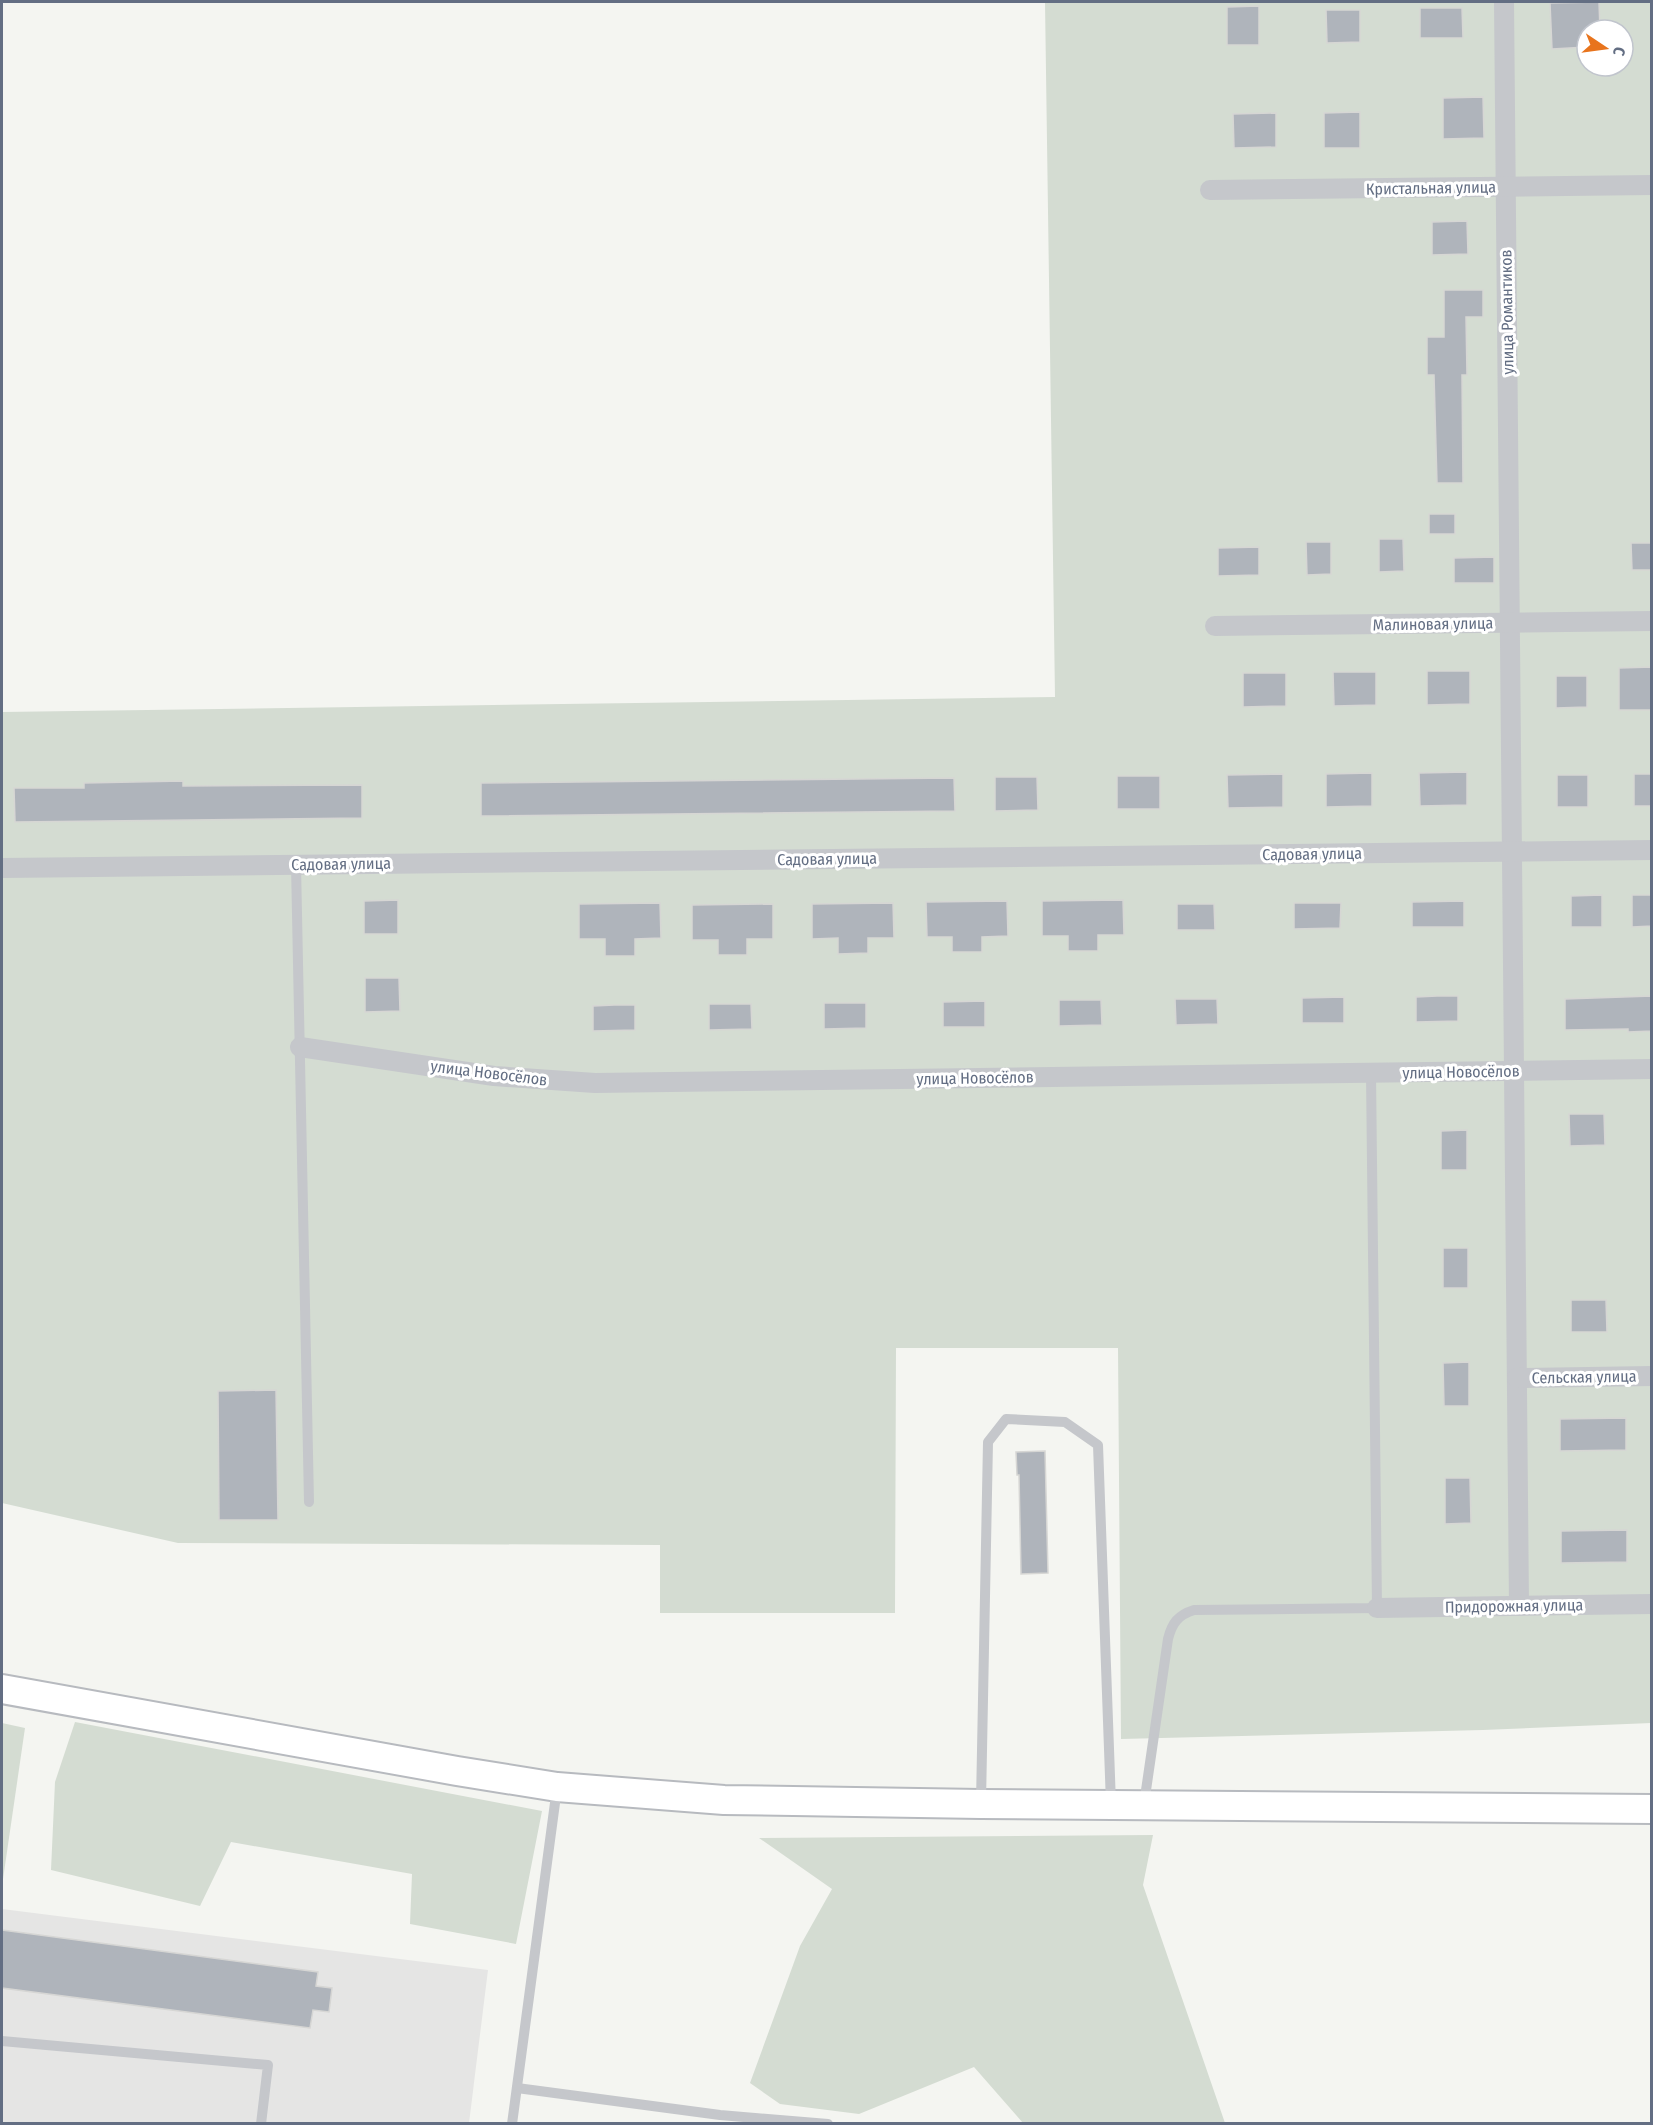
<svg xmlns="http://www.w3.org/2000/svg" width="1653" height="2125" viewBox="0 0 1653 2125" font-family="'Fira Sans Condensed',sans-serif">
  <style>
    .built { fill: #e5e5e4 }
    .green { fill: #d4dcd2; fill-rule: evenodd }
    .building { fill: #afb4bb; stroke: #d6d6d4; stroke-width: 1.5 }
    .lines { fill: none; stroke-linecap: round; stroke-linejoin: round }
    .secondary-casing { stroke: #b7babf; stroke-width: 32 }
    .lane { stroke: #c5c7cb; stroke-width: 10 }
    .street { stroke: #c5c7cb; stroke-width: 20 }
    .secondary { stroke: #fff; stroke-width: 28 }
    .labels { text-anchor: middle; dominant-baseline: central; stroke-width: 6; stroke-linejoin: round; paint-order: stroke }
    .street-label { font-size: 16px; fill: #636e83; stroke: #fff }
  </style>
  <rect width="100%" height="100%" fill="#f4f5f1"/>
  <!-- built -->
  <path class="built" d="M2,1909L488,1970L469,2123L2,2124Z"/>
  <!-- green -->
  <g class="green">
    <path d="M1045,2H1651V1723L1483,1730L1121,1739L1118,1348H896L895,1613H660V1545L178,1543L2,1503V712L1055,697ZM1587,30H1623V66H1587Z"/>
    <path d="M75,1722L542,1811L516,1944L410,1924L412,1874L231,1842L200,1906L51,1870L55,1782Z"/>
    <path d="M2,1723L25,1728L2,1886Z"/>
    <path d="M1153,1835L1143,1885L1225,2123H1023L974,2067L859,2114L780,2104L750,2083L800,1946L832,1889L759,1838Z"/>
  </g>
  <!-- building -->
  <g class="building">
    <path d="M1599,2L1600,30H1587V47L1552,49L1550,3Z"/>
    <path d="M1259,6V45H1227V7Z"/>
    <path d="M1420,8H1462L1463,38H1420Z"/>
    <path d="M1326,10H1360V42L1327,43Z"/>
    <path d="M1483,97L1484,138L1443,139V98Z"/>
    <path d="M1360,112V148H1324V113Z"/>
    <path d="M1276,113V147L1234,148L1233,114Z"/>
    <path d="M1467,221L1468,254L1432,255V222Z"/>
    <path d="M1444,290H1483V317H1466L1467,375H1462L1463,483H1437L1434,375H1427V337H1444Z"/>
    <rect x="1429" y="514" width="26" height="20"/>
    <path d="M1379,539H1403L1404,571L1379,572Z"/>
    <path d="M1306,542H1331V574L1307,575Z"/>
    <path d="M1631,543H1652V570H1632Z"/>
    <path d="M1259,547V575L1218,576V548Z"/>
    <path d="M1494,557V583H1454V558Z"/>
    <path d="M1652,667V710H1619V668Z"/>
    <path d="M1427,671H1470V704L1427,705Z"/>
    <path d="M1333,672H1376V705L1334,706Z"/>
    <path d="M1243,673H1286V706L1243,707Z"/>
    <path d="M1556,676H1587V707L1556,708Z"/>
    <path d="M1467,772V805L1420,806L1419,773Z"/>
    <path d="M1372,773V806L1326,807V774Z"/>
    <path d="M1283,774V807L1228,808L1227,775Z"/>
    <rect x="1634" y="774" width="18" height="32"/>
    <rect x="1557" y="775" width="31" height="32"/>
    <rect x="1117" y="776" width="43" height="33"/>
    <path d="M995,777H1037L1038,810L995,811Z"/>
    <path d="M954,778L955,811L481,816V783Z"/>
    <path d="M183,781V786L362,785V818L15,822L14,788H84V783Z"/>
    <path d="M1602,895V927H1571V896Z"/>
    <path d="M1632,895H1652V926L1632,927Z"/>
    <path d="M398,900V934H364V901Z"/>
    <path d="M1123,900L1124,935H1098V951H1068V936H1042V901Z"/>
    <path d="M1007,901L1008,936L982,937V952H952V937H927L926,902Z"/>
    <path d="M1464,901V927H1412V902Z"/>
    <path d="M660,903L661,938L635,939V956H605V939H579V904Z"/>
    <path d="M893,903L894,938H868V953L838,954V938L812,939V904Z"/>
    <path d="M1294,903H1341L1340,928L1294,929Z"/>
    <path d="M773,904V939H747V955H718V940H692V905Z"/>
    <path d="M1177,904H1214L1215,930H1177Z"/>
    <path d="M365,978H399L400,1011L365,1012Z"/>
    <path d="M1437,996H1458V1021L1416,1022V997Z"/>
    <path d="M1652,996V1031L1628,1032V1029L1565,1030V999Z"/>
    <path d="M1344,997V1023H1302V998Z"/>
    <path d="M1175,999H1217L1218,1024L1176,1025Z"/>
    <path d="M1059,1000H1101L1102,1025L1059,1026Z"/>
    <path d="M985,1001V1027H943V1002Z"/>
    <path d="M824,1003H866V1028L824,1029Z"/>
    <path d="M709,1004H751L752,1029L709,1030Z"/>
    <path d="M614,1005H635V1030L593,1031V1006Z"/>
    <path d="M1569,1114H1604L1605,1145L1570,1146Z"/>
    <path d="M1467,1130V1170H1441V1131Z"/>
    <rect x="1443" y="1248" width="25" height="40"/>
    <path d="M1571,1300H1606L1607,1332H1571Z"/>
    <path d="M1469,1362V1406H1444L1443,1363Z"/>
    <path d="M276,1390L278,1520H219L218,1391Z"/>
    <path d="M1626,1418V1450L1560,1451V1419Z"/>
    <path d="M1045,1451L1048,1573L1021,1574L1019,1475H1017L1016,1452Z"/>
    <path d="M1445,1478H1470L1471,1523L1445,1524Z"/>
    <path d="M1627,1530V1562L1561,1563V1531Z"/>
    <path d="M2,1930L318,1972L316,1986L332,1988L329,2012L313,2010L310,2028L2,1988Z"/>
  </g>
  <g class="lines">
    <defs>
      <path id="secondary" d="M2,1689L457,1771L557,1787L724,1800L981,1804L1652,1809"/>
    </defs>
    <!-- secondary casing -->
    <use href="#secondary" class="secondary-casing"/>
    <!-- lane -->
    <g class="lane">
      <path d="M296,865L309,1502"/>
      <path d="M981,1802L988,1442L1006,1419L1065,1422L1098,1445L1111,1804"/>
      <path d="M1144,1804L1168,1639C1172,1623 1178,1615 1194,1610L1377,1608L1371,1073"/>
      <path d="M2,2041L268,2065L261,2124"/>
      <path d="M517,2088L720,2115L828,2124"/>
      <path d="M512,2124L557,1788"/>
    </g>
    <!-- street -->
    <g class="street">
      <path d="M1504,2L1519,1606"/>
      <path d="M1210,190L1652,185"/>
      <path d="M1215,626L1652,621"/>
      <path d="M2,868L1652,850"/>
      <path d="M300,1047L494,1076L595,1083L1652,1069"/>
      <path d="M1517,1378L1652,1376"/>
      <path d="M1377,1608L1652,1604"/>
    </g>
    <!-- secondary -->
    <use href="#secondary" class="secondary"/>
  </g>
  <g class="labels">
    <!-- street labels -->
    <g class="street-label">
      <text transform="translate(1431 188) rotate(-1)">Кристальная улица</text>
      <text transform="translate(1507 312) rotate(-91)">улица Романтиков</text>
      <text transform="translate(1433 624) rotate(-1)">Малиновая улица</text>
      <text transform="translate(1312 854) rotate(-1)">Садовая улица</text>
      <text transform="translate(827 859) rotate(-1)">Садовая улица</text>
      <text transform="translate(341 864) rotate(-1)">Садовая улица</text>
      <text transform="translate(1461 1072) rotate(-1)">улица Новосёлов</text>
      <text transform="translate(489 1073) rotate(7)">улица Новосёлов</text>
      <text transform="translate(975 1078) rotate(-1)">улица Новосёлов</text>
      <text transform="translate(1584 1377) rotate(-1)">Сельская улица</text>
      <text transform="translate(1514 1606) rotate(-1)">Придорожная улица</text>
    </g>
  </g>
  <!-- border -->
  <rect width="1653" height="2125" fill="none" stroke="#636e83" stroke-width="6"/>
  <!-- north arrow -->
  <g transform="translate(1605 48) rotate(103)"><circle r="28" fill="#ffffff" stroke="#c1c5cd" stroke-width="1.5"/>
  <path d="M0-4.5L10 22L0 15L-10 22Z" fill="#e8741d"/>
  <text y="-9" font-size="16" font-weight="bold" text-anchor="middle" fill="#636e83">С</text>
  </g>
</svg>
